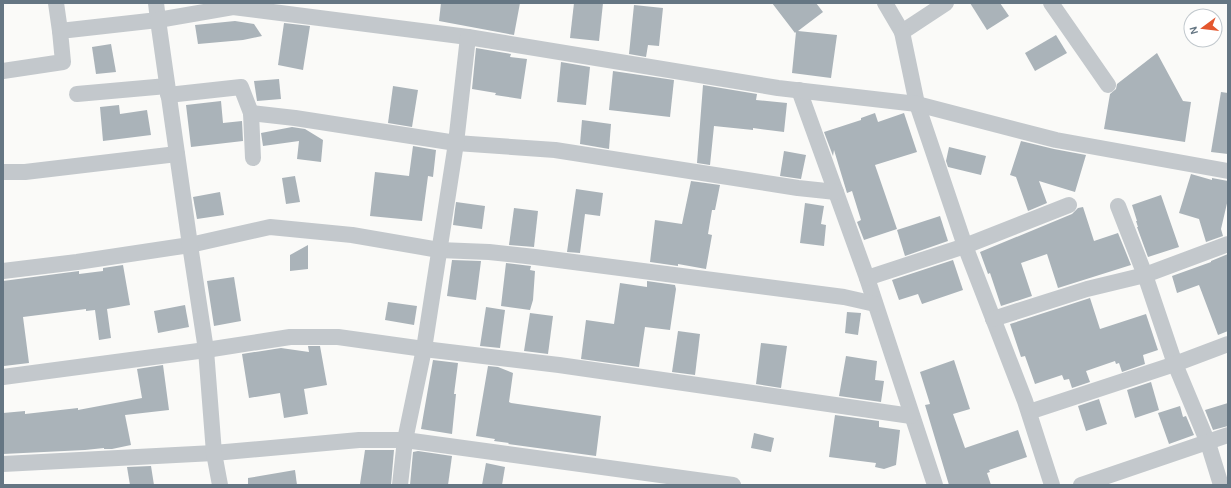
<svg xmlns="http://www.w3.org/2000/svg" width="1231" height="488" viewBox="0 0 1231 488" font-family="Karla,sans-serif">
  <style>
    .building { fill: #aab3b9 }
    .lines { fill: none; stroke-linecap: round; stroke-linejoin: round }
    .minor { stroke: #c3c8cc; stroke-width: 16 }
  </style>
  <rect width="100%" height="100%" fill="#fafaf8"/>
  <!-- building -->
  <g class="building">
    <path d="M441,3H520L514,35L439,21Z"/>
    <path d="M574,3H603L599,41L570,38Z"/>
    <path d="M772,3H816L823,12L798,31L837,35L831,78L792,73L796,32L795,33Z"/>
    <path d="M970,3H1000L1009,16L987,30Z"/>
    <path d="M634,5L663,8L659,46L648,45L646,57L629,54Z"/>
    <path d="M235,21L254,24L262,36L243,40L198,44L195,25Z"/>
    <path d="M284,23L310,26L303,70L278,65Z"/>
    <path d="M1056,35L1067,53L1035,71L1025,53Z"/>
    <path d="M111,44L116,72L96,74L92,47Z"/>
    <path d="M476,48L511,54L510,57L527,59L521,99L495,95L496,93L472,89Z"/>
    <path d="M1157,53L1183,101L1191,102L1185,142L1104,129L1110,94L1116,89L1117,84Z"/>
    <path d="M561,62L590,67L586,105L557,102Z"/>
    <path d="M613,71L674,80L670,117L609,110Z"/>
    <path d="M279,79L281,99L257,101L254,81Z"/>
    <path d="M703,85L757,94L756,100L787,103L784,132L753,128V130L714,126L710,165L697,163Z"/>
    <path d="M393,86L418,90L412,127L388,123Z"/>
    <path d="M1221,92L1228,93V154L1211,152Z"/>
    <path d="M221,101L223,123L242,121L243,141L191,147L186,105Z"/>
    <path d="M119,105L120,114L147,110L151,135L103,141L100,107Z"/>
    <path d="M875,113L878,122L904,113L917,152L875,165L897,229L864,240L857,222L861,220L852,191L847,193L834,150L833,156L824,132L861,120V118Z"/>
    <path d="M582,120L611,124L609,149L580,144Z"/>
    <path d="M292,127L305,129L323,140L321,162L297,159L299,141L263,146L261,133Z"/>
    <path d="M1021,141L1054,149L1086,155L1075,192L1039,181L1047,203L1028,211L1016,177L1010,175Z"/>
    <path d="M413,146L436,150L433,177L428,176L422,221L370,216L375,172L409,176Z"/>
    <path d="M949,147L986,156L981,175L948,167L946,161Z"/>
    <path d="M784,151L806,155L801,179L780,176Z"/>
    <path d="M1191,174L1212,180V178L1228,181V199L1221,229L1223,236L1206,242L1199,219L1179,213Z"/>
    <path d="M295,176L300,202L286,204L282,178Z"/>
    <path d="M691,181L720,185L715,210H712L708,234L712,235L706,269L678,264V266L650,262L655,220L682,224Z"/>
    <path d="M576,189L603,193L600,216L585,214L580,253L567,252Z"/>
    <path d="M220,192L224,215L197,219L193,197Z"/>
    <path d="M1161,195L1179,247L1148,257L1137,227H1138L1136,221H1137L1132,205Z"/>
    <path d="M456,202L485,206L482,229L453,225Z"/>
    <path d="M805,203L824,206L821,224L826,225L824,246L800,243Z"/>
    <path d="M1083,207L1094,241L1118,233L1131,265L1058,288L1047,254L1021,263L1032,296L1001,306L990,273L988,274L980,252L1072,214L1078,208Z"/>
    <path d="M514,208L538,211L534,247L509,245Z"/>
    <path d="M940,216L948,241L905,256L897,230Z"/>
    <path d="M308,245V269L290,271V255Z"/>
    <path d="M1228,254V331L1218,335L1199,285L1177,293L1172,276L1211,262V261Z"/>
    <path d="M452,260L481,261L476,300L447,296Z"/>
    <path d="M953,260L963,290L922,304L918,294L899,300L892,280Z"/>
    <path d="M506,263L531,266L530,270L535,271L533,300L530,310L501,306Z"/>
    <path d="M123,265L130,305L107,309L111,338L99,340L95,310L86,311V309L23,317L29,363L4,366L3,355V281L79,271V274L103,271V268Z"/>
    <path d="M234,277L241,321L214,326L207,281Z"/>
    <path d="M647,281L675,285L676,289L670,330L645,327L639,367L581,359L586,320L614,324L620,283L647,287Z"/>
    <path d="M1090,298L1100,329L1146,314L1158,350L1143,355L1145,364L1122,372L1119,363L1116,364L1115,361L1086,371L1090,382L1072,388L1069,379L1064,380L1062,375L1035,384L1025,356L1021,357L1010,324Z"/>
    <path d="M388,302L417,306L414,325L385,320Z"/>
    <path d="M185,305L189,327L158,333L154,311Z"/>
    <path d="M486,307L505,310L500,348L480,346Z"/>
    <path d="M847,312L861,313L858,335L845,333Z"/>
    <path d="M530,313L553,316L548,354L524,351Z"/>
    <path d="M678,331L700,334L695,375L672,372Z"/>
    <path d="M761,343L787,346L781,388L756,384Z"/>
    <path d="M308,346H320L327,385L304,389L308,414L284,418L280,393L249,398L242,354L281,348L309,352Z"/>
    <path d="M846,356L877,361L875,380L884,381L881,402L839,396Z"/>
    <path d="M433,360L458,363L454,394H456L452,434L421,429Z"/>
    <path d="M954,360L970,409L953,414L965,448L1018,430L1027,457L989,470L990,472L987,473L991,485H949L925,405L930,404L920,372Z"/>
    <path d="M163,365L169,410L125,415L131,445L112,449H104V448L85,450L3,454V413L25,411V414L78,408V410L142,398L137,369Z"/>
    <path d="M488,366L498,367L513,373L509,402L511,403L601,416L596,456L508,444L509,443L494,441L495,439L476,436Z"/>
    <path d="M1151,382L1159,410L1135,418L1127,390Z"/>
    <path d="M1099,399L1107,424L1086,431L1078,406Z"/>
    <path d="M1228,403V426L1213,430L1205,410Z"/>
    <path d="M1180,406L1183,417L1186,416L1194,435L1169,444L1158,413Z"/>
    <path d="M835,415L879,421V427L900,430L896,465L884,469L875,467L876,463L829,457Z"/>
    <path d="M754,433L774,438L771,452L751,448Z"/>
    <path d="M365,450H394L391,485L360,484Z"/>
    <path d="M418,451L452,456L448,485H410L413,452Z"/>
    <path d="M486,463L505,467L502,485H482Z"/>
    <path d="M151,466L154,485H130L127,467Z"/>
    <path d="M295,470L297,485H248V478Z"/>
  </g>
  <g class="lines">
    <!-- minor -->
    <g class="minor">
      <path d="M56,3L60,31"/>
      <path d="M885,3L902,32L946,3"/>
      <path d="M1051,3L1108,85"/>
      <path d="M902,32L917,104L965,246L1025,401L1052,485"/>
      <path d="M3,71L63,62L60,31L158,20L156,3"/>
      <path d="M799,90L867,278L935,485"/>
      <path d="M77,94L167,86"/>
      <path d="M168,95L241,87L251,113L253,158"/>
      <path d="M251,113L295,118L456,143L555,150L798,188L836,192"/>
      <path d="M3,172H25L177,154"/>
      <path d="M1118,206L1145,275L1175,364L1208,443L1221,485"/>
      <path d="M3,271L77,262L190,245L270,227L352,235L439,250L489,252L535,257L844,297L875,304"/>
      <path d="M867,278L965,246L1069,205"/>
      <path d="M993,319L1087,289L1145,275L1228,244"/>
      <path d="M3,377L206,350L290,337H338L424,349L559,365L911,416"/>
      <path d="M1029,412L1175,364L1228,344"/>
      <path d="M3,464L214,453L359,440H405L733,485"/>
      <path d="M220,485L214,453L206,350L190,245L158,20L233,7L468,37L778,88L917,104L1056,140L1228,171"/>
      <path d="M400,485L405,440L424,349L456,143L468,37"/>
      <path d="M1081,485L1228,435"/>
    </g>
  </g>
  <!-- border -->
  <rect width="1231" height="488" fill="none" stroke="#657683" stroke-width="8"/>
  <!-- north arrow -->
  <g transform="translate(1203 28) rotate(255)"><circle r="19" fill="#ffffff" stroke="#c1c8cd"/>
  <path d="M0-3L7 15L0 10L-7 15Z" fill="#e4572e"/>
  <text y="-6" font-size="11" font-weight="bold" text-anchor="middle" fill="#657683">N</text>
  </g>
</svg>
